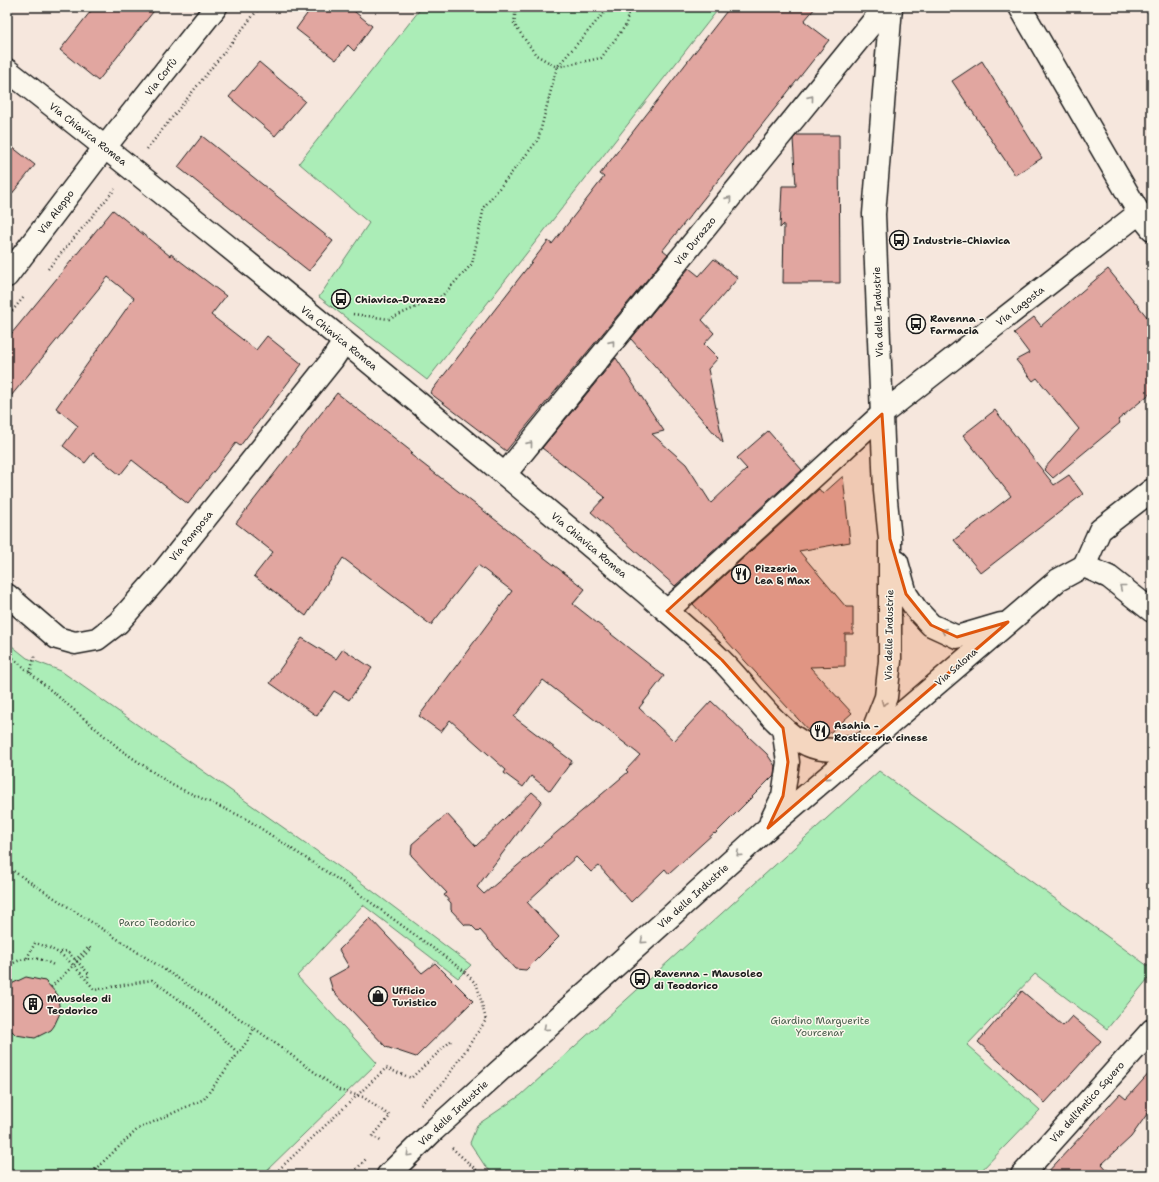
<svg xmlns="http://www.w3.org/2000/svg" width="1159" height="1182" viewBox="0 0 1159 1182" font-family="'Shantell Sans',sans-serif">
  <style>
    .green { fill: #abedb7; stroke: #64846a }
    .building { fill: #e1a6a0; stroke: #1c1c1c }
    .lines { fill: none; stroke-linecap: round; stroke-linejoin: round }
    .minor-casing { stroke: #1c1c1c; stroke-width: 25 }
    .tertiary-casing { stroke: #1c1c1c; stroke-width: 25 }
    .path { stroke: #1c1c1c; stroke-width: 2.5; stroke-dasharray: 1 3; stroke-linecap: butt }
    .minor { stroke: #fbf7ec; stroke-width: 22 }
    .tertiary { stroke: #fbf7ec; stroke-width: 22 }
    .path-bridge { stroke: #1c1c1c; stroke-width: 2.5; stroke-dasharray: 1 3; stroke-linecap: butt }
    .oneway { stroke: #97948e }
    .marked { fill: #de560d; fill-opacity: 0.2; stroke: #de560d; stroke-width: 3; stroke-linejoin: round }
    .labels { text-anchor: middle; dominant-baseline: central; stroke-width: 3; stroke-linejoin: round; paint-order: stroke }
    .street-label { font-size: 10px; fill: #1c1c1c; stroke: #fbf7ec }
    .poi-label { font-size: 10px; font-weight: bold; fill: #1c1c1c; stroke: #fbf7ec; text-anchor: start }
    .park-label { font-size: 10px; fill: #475b4a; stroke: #fbf7ec }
  </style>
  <rect width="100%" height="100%" fill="#f6e7dd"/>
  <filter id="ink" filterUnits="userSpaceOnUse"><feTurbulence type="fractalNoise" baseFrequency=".025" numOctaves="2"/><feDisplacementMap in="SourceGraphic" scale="8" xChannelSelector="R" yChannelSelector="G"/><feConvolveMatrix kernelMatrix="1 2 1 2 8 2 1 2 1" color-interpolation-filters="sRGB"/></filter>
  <g filter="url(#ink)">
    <!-- green -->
    <g class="green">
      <path d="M422,7H720L427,380L319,297L369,223L299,163Z"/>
      <path d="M7,642L27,658L61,671L355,878L471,965L458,978L363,905L297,976L377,1063L264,1173L258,1175H7Z"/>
      <path d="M879,771L1152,969V974L1107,1029L1035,974L967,1045L1040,1110L977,1175H495L485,1166L470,1143L477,1125L521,1095Z"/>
    </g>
    <!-- building -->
    <g class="building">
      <path d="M94,7H157L98,81L60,50Z"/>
      <path d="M312,7H349L372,26L354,51L348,45L336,60L296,29Z"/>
      <path d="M730,7H816L804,21L829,40L663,250L668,254L506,451L430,393L548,241L552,244L604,177L600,174Z"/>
      <path d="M982,61L1042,158L1015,175L952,81Z"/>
      <path d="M259,62L305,101L275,136L229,97Z"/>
      <path d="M797,135H839L840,283H783L784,224L780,228L782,186H796L793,139Z"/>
      <path d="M202,136L333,241L309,271L178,167Z"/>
      <path d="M7,143L35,165L7,200Z"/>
      <path d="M113,210L170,256L171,254L226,296L211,315L256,350L267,336L302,364L240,446L236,443L188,504L132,460L120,475L93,453L85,463L63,446L78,426L56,408L134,298L108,277L7,401V339Z"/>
      <path d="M714,259L738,278L702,320L714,333L704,344L718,358L708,369L723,443L631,339L689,268L699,276Z"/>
      <path d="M1108,269L1152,323V392L1118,420L1120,423L1053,478L1044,469L1079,429L1037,378L1033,381L1016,360L1029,353L1014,333L1034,317L1041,326Z"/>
      <path d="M616,358L664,431L652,434L686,464L711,503L747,469L737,458L768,431L802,470L675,586L591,512L605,497L542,448Z"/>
      <path d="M337,393L412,452L410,454L585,589L573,604L664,676L639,708L674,741L711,701L767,754L775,766L774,775L715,834L714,833L669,874L665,869L631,902L599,866L591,872L576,857L527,902L559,937L526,970L515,969L480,930L478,932L471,925H465L451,910V903L444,895L447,893L411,855L412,844L447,814L476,846L532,792L542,801L477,887L484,894L628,772L626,770L640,755L543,680L514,717L572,761L550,791L531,776L523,787L504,773L506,770L450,720L441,732L419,716L512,591L478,565L431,625L343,558L306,616L254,576L273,552L236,523Z"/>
      <path d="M995,410L1054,485L1069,475L1083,494L981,573L954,540L1011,496L963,435Z"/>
      <path d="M843,476L850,542L799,551L846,607H853V634H845V666L810,667L852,713L825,737L809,731L693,604L819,489L823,494Z"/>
      <path d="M302,638L336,659L343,649L372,668L349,700L334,691L317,716L270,683Z"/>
      <path d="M370,918L422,973L435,963L473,1001L416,1057L386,1047L333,991L329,978L349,967L339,950Z"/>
      <path d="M26,977L45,981L58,995V998L60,1013L54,1026L51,1030L35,1038L16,1035L7,1026V986Z"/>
      <path d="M1022,991L1063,1026L1072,1016L1101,1041L1045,1103L978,1042Z"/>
      <path d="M1152,1070V1107L1131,1137L1102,1164L1112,1175H1045L1120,1094L1126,1099Z"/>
    </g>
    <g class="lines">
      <defs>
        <g id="minor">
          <path d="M1020,7L1139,213L1152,229"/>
          <path d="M7,276L105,147L216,7"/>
          <path d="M505,474L885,7"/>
          <path d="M1084,566L1100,530L1152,490"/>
          <path d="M7,595L57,638L75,643L97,639L118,623L161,574L332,360L344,342"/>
          <path d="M667,611L882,414L1139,213"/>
          <path d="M1022,1175L1152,1030"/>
        </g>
        <g id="tertiary">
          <path d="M7,70C224,240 436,416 646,593C671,615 697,636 721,660C745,683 778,733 808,745C828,754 848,748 868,743"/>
          <path d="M897,562L906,594L916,609L931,625L957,637L1001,624"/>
          <path d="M869,740L886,697L890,661V539L885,491L874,214L891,7"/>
          <path d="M771,821L783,796L788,762L783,728"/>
          <path d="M388,1175L434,1130L768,828L1058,580L1084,566L1109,577L1152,611"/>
        </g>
      </defs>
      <!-- minor casing -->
      <use href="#minor" class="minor-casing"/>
      <!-- tertiary casing -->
      <use href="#tertiary" class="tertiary-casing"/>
      <!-- path -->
      <g class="path">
        <path d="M516,7L514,24L536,55L557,67L601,58L626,25L629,7"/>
        <path d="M147,149L260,7"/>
        <path d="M48,269L115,189"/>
        <path d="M353,314L389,319L442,296L472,264L484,207L538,140L557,67L609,7"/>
        <path d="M7,317L24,297"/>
        <path d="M7,653L121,750L172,785L245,818L351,888L464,971L477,985L486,1020L444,1082L420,1105"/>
        <path d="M30,673L35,654"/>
        <path d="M7,867L254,1028L339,1090L363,1097L390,1116L373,1136L382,1142"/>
        <path d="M61,952L67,951L89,974L87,980"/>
        <path d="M27,958L35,943C65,951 75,967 95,990L152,980L195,1011L238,1053"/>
        <path d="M75,960L89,947L91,949L78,961"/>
        <path d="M7,967C24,955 39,956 55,966"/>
        <path d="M7,1044L12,1047"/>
        <path d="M452,1148L482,1175"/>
        <path d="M89,1175L138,1129L204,1099L249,1039L254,1028"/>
        <path d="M273,1175L386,1068L411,1078L453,1039"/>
        <path d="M351,1175L366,1159"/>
      </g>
      <!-- minor -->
      <use href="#minor" class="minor"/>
      <!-- tertiary -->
      <use href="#tertiary" class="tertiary"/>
      <!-- path-bridge -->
      <path class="path-bridge" d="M51,987L78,961"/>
    </g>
    <!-- one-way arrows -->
    <defs><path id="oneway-chevron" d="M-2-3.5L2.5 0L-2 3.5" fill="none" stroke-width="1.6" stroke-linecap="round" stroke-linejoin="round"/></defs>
    <g class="oneway">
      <use href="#oneway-chevron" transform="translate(811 98) rotate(-51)"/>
      <use href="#oneway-chevron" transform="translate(729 199) rotate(-51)"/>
      <use href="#oneway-chevron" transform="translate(612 343) rotate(-51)"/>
      <use href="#oneway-chevron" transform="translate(530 444) rotate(-51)"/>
      <use href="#oneway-chevron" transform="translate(1122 587) rotate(-141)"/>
      <use href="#oneway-chevron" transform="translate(944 631) rotate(-156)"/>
      <use href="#oneway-chevron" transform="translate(884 703) rotate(112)"/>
      <use href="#oneway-chevron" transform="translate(827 777) rotate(139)"/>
      <use href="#oneway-chevron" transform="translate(739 854) rotate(138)"/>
      <use href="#oneway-chevron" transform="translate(643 941) rotate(138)"/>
      <use href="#oneway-chevron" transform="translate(546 1028) rotate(138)"/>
      <use href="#oneway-chevron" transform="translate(409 1154) rotate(135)"/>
    </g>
  </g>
  <!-- marked area -->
  <path class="marked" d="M882,414L890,539L906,594L931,625L957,637L1008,622L768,828L783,796L788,762L783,728L722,660L667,611Z"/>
  <!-- icons -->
  <defs>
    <symbol id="bus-ring" viewBox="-11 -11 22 22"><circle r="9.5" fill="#fbf7ec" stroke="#1c1c1c" stroke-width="1.5"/><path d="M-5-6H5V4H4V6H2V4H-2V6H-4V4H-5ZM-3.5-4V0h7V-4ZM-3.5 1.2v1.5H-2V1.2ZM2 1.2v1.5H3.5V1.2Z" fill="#1c1c1c"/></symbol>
    <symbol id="restaurant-ring" viewBox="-11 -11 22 22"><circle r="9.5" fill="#fbf7ec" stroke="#1c1c1c" stroke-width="1.5"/><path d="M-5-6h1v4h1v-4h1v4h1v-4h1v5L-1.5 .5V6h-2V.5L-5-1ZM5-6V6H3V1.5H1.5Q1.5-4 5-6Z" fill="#1c1c1c"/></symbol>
    <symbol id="shop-ring" viewBox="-11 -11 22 22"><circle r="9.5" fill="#fbf7ec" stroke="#1c1c1c" stroke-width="1.5"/><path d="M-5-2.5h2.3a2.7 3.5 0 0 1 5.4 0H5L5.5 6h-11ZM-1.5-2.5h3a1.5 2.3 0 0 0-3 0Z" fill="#1c1c1c"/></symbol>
    <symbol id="building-ring" viewBox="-11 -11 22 22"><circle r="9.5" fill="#fbf7ec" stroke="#1c1c1c" stroke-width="1.5"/><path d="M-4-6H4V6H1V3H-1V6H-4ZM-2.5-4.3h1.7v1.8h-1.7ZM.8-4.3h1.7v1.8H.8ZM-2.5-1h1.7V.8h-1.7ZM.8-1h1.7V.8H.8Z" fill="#1c1c1c"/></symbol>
  </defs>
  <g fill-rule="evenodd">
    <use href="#bus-ring" x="888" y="229" width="22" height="22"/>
    <use href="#bus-ring" x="330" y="288" width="22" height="22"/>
    <use href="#bus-ring" x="905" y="313" width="22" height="22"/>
    <use href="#restaurant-ring" x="730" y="563" width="22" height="22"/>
    <use href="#restaurant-ring" x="809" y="720" width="22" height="22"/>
    <use href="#bus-ring" x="629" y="968" width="22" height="22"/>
    <use href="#shop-ring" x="367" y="985" width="22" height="22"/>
    <use href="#building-ring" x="22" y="993" width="22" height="22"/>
  </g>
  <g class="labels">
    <!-- street labels -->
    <g class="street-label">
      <text transform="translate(161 77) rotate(-52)">Via Corfù</text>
      <text transform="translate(88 134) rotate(38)">Via Chiavica Romea</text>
      <text transform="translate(56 212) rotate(-53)">Via Aleppo</text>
      <text transform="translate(695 241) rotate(-51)">Via Durazzo</text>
      <text transform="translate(1020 306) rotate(-38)">Via Lagosta</text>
      <text transform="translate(878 312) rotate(-92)">Via delle Industrie</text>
      <text transform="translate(339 338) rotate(39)">Via Chiavica Romea</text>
      <text transform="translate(191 536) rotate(-51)">Via Pomposa</text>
      <text transform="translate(589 545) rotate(40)">Via Chiavica Romea</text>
      <text transform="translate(889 635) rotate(-89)">Via delle Industrie</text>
      <text transform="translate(956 667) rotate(-41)">Via Salona</text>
      <text transform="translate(693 896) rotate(-42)">Via delle Industrie</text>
      <text transform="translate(1087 1102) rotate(-48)">Via dell'Antico Squero</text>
      <text transform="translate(453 1113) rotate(-43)">Via delle Industrie</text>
    </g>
    <!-- poi labels -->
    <g class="poi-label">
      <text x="913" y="240">Industrie-Chiavica</text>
      <text x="355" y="299">Chiavica-Durazzo</text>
      <text x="930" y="318">Ravenna -<tspan x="930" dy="12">Farmacia</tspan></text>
      <text x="755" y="568">Pizzeria<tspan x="755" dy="12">Lea &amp; Max</tspan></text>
      <text x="834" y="725">Asahia -<tspan x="834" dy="12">Rosticceria cinese</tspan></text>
      <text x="654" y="973">Ravenna - Mausoleo<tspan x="654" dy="12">di Teodorico</tspan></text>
      <text x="392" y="990">Ufficio<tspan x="392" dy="12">Turistico</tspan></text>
      <text x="47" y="998">Mausoleo di<tspan x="47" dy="12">Teodorico</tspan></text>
    </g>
    <!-- park labels -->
    <g class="park-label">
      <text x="157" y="922">Parco Teodorico</text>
      <text x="820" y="1020">Giardino Marguerite<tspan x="820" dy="12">Yourcenar</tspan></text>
    </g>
  </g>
  <!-- margin -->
  <rect width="1159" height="1182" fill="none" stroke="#fbf7ec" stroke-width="24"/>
  <rect x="12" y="12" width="1135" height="1158" fill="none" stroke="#1c1c1c" stroke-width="1.5" filter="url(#ink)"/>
</svg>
